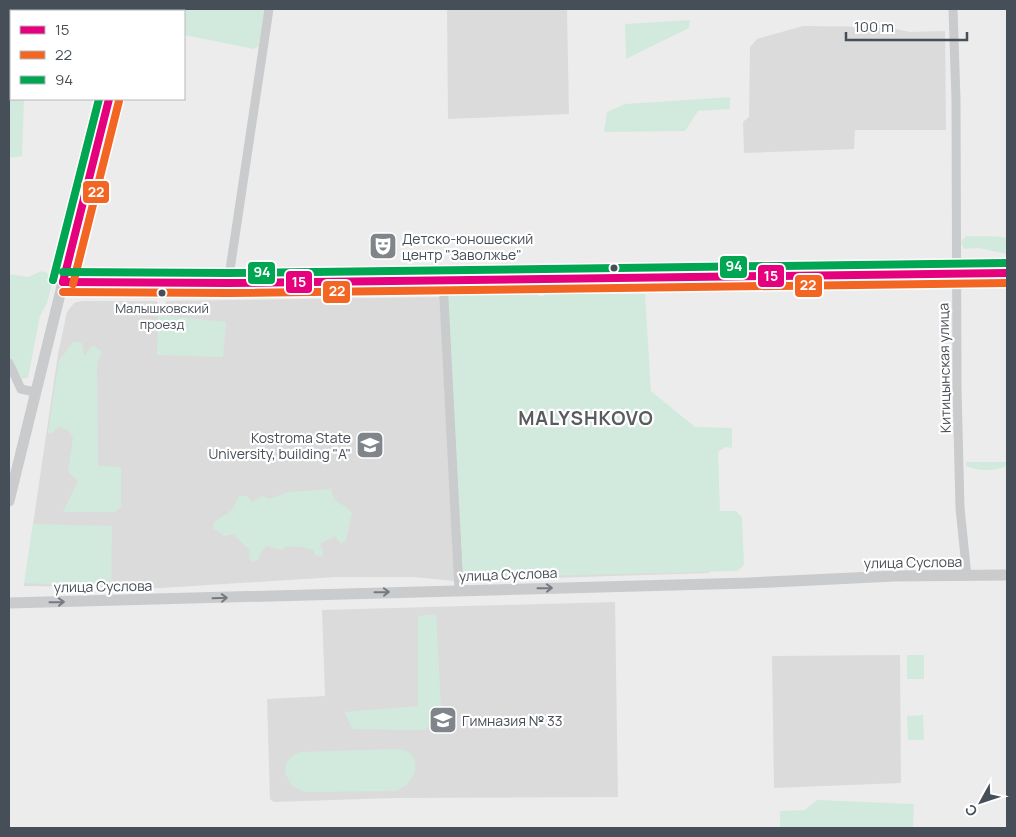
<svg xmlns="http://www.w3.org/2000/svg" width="1016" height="837" viewBox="0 0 1016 837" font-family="Manrope,sans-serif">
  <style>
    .education { fill: #dbdbdc }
    .green { fill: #d2eadd }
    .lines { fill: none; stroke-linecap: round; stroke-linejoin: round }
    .minor { stroke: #c9cbcd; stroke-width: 9 }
    .tertiary { stroke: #c9cbcd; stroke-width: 11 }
    .bus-1-casing { stroke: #fff; stroke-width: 11 }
    .bus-2-casing { stroke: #fff; stroke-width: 11 }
    .bus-3-casing { stroke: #fff; stroke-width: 11 }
    .bus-1 { stroke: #e5007d; stroke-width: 8 }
    .bus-2 { stroke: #f26522; stroke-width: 8 }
    .bus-3 { stroke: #00a651; stroke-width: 8 }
    .oneway { stroke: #747a80 }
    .bus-dot { fill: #464e57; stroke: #fff; stroke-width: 2 }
    .labels { text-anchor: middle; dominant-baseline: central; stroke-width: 4.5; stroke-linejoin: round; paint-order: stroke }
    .bus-label { font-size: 13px; fill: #464e57; stroke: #fff }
    .poi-label { font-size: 14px; fill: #464e57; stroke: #fff; text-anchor: start }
    .street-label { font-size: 14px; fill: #464e57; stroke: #fff }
    .district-label { font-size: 19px; font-weight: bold; letter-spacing: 1px; fill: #595b60; stroke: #fff }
    .line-badge { stroke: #fff; stroke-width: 2 }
    .badge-label { font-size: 14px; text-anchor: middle; font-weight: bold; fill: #fff }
  </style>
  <rect width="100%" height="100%" fill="#edecec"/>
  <!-- education -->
  <g class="education">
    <path d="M447,9H567L569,114L448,119Z"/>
    <path d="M803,26L886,27L910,32L945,31L946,130H855L854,149L744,153L743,122L749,117L750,47L757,39Z"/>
    <path d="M440,297L445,400L638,392L707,455L709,573L454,581L413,577H336L161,588L24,586L58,354L67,312L74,303L81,301H157L158,304H165L166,301Z"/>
    <path d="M615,602L618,797L395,798L274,802L270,799L267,699L325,696L322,610Z"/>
    <path d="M900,655L901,783L774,788L772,656Z"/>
  </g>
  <!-- green -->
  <g class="green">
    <path d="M133,9H265L259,46L254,49L184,35V11H132Z"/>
    <path d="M690,20L689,28L626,59L625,24Z"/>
    <path d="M9,66L11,68V99H24L22,156L9,158Z"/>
    <path d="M730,97V109L698,111L685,131L604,132L607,112L625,104Z"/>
    <path d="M966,236C979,237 995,235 1007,238V254L979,248L964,249L961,242Z"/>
    <path d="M42,271L51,275L53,280L47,303L40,316L28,378L22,379L9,357V274L28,277Z"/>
    <path d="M538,294V296H544V294H645L651,391L695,427L732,428V448L726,447L718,452L720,511H736L742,517L744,565L738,571L463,578L447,295Z"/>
    <path d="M158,315L226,322L223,357L157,355Z"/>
    <path d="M73,342L82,343L84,356L93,345L102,352L97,363L98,466L121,467V507L115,512H63L78,481L68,472L73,438L69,432L60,426L51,434L48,432L59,361Z"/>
    <path d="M966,462H1007V465C999,472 976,471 966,466Z"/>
    <path d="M331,489C333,505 344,502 352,513L346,540L341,544L335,536L320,544L323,551L322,557L315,555L313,550L302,547H286L282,550L267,546L261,552L258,560L252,562L249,557L250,551C245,544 239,541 234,534L224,536L213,528L214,522L232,510L239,496H247L252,502L262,496L269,499L289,492Z"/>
    <path d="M33,524L112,526L111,587L24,583Z"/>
    <path d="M436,614L441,709L426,730L353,729L344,712L418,706V616Z"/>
    <rect x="907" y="655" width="17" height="24"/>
    <path d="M923,715L924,740H908L907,716Z"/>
    <path d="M399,749C426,753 416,785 395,791L305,792L292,786L285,773C285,762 290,755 301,752Z"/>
    <path d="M817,800L914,804L913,828H780V811L805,810Z"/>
  </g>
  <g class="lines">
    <!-- minor -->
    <g class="minor">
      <path d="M953,9L956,100L957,388L960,508L967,576"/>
      <path d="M127,11L128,9"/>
      <path d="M443,280L459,590"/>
      <path d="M63,282L109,99"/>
      <path d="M228,283L269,9"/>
      <path d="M9,363L21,389L35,392"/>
    </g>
    <!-- tertiary -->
    <g class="tertiary">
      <path d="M9,501L63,282L228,283L1007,273"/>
      <path d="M9,603L749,583L895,576L1007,575"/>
    </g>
    <defs>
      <g id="bus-1">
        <path d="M63,282L228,283L1007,273"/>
        <path d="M63,282L109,99"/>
      </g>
      <g id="bus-2">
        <path d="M73,284L119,101"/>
        <path d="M63,292L228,293L1007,283"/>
      </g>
      <g id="bus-3">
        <path d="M63,272L228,273L1007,263"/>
        <path d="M53,280L99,99"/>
      </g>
    </defs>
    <!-- bus-1 casing -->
    <use href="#bus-1" class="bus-1-casing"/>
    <!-- bus-2 casing -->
    <use href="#bus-2" class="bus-2-casing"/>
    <!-- bus-3 casing -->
    <use href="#bus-3" class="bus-3-casing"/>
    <!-- bus-1 -->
    <use href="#bus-1" class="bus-1"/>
    <!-- bus-2 -->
    <use href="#bus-2" class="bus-2"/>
    <!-- bus-3 -->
    <use href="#bus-3" class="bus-3"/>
  </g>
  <!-- one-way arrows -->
  <defs><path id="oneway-shaft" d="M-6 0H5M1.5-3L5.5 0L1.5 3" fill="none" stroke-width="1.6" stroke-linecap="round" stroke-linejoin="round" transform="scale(1.25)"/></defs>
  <g class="oneway">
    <use href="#oneway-shaft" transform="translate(545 588) rotate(-1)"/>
    <use href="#oneway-shaft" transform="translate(382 592) rotate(-1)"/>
    <use href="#oneway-shaft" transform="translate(220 598) rotate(-2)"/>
    <use href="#oneway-shaft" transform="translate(57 602) rotate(-1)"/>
  </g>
  <!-- icons -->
  <defs>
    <symbol id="theatre-square" viewBox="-11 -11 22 22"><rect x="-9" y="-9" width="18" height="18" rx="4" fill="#80858b" stroke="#fff"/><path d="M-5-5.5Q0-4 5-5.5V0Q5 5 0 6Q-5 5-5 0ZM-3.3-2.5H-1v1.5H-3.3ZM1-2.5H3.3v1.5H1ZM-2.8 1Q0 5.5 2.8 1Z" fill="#fff"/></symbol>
    <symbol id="university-square" viewBox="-11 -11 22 22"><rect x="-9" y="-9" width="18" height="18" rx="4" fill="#80858b" stroke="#fff"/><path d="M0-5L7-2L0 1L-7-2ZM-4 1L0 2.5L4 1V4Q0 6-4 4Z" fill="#fff"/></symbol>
    <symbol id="school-square" viewBox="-11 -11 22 22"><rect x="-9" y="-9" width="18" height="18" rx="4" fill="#80858b" stroke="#fff"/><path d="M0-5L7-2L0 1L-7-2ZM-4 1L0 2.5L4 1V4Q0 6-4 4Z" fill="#fff"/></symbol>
  </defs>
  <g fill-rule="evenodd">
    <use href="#theatre-square" x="367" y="230" width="32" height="32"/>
    <use href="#university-square" x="354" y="429" width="32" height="32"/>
    <use href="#school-square" x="427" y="704" width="32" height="32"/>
  </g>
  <!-- markers -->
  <g class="bus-dot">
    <circle cx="614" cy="268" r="4.5"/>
    <circle cx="162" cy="293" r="4.5"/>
  </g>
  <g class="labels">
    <!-- bus labels -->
    <g class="bus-label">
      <text x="162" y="308">Малышковский<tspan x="162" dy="16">проезд</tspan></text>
    </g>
    <!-- poi labels -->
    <g class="poi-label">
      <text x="402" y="238">Детско-юношеский<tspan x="402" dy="16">центр "Заволжье"</tspan></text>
      <text x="351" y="437" text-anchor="end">Kostroma State<tspan x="351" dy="16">University, building "A"</tspan></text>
      <text x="462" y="720">Гимназия № 33</text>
    </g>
    <!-- street labels -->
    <g class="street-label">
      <text transform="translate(944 368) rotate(-91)">Китицынская улица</text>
      <text transform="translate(913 562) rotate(-1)">улица Суслова</text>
      <text transform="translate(508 574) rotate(-2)">улица Суслова</text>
      <text transform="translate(103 586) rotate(-1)">улица Суслова</text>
    </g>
    <!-- district labels -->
    <g class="district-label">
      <text x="586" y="418">MALYSHKOVO</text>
    </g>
  </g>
  <g class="line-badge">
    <rect x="82" y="180" width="28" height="24" rx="5" fill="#f26522"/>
    <rect x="719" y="255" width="29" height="24" rx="5" fill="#00a651"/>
    <rect x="247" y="261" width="29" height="24" rx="5" fill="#00a651"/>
    <rect x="757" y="264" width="28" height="24" rx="5" fill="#e5007d"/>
    <rect x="285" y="270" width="28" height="24" rx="5" fill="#e5007d"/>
    <rect x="794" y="274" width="29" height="24" rx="5" fill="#f26522"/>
    <rect x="322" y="280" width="29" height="24" rx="5" fill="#f26522"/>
  </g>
  <g class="badge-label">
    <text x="96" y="197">22</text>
    <text x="734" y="271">94</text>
    <text x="262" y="277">94</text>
    <text x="771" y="281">15</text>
    <text x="299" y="287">15</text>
    <text x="808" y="290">22</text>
    <text x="337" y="296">22</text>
  </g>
  <!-- border -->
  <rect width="1016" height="837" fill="none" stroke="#464e57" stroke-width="20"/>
  <!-- legend -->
  <rect x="10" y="10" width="175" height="90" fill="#ffffff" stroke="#b5b8bc"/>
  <rect x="20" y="26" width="25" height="8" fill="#e5007d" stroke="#b5b8bc"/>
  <text x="55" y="35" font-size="15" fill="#464e57">15</text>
  <rect x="20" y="51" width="25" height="8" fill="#f26522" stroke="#b5b8bc"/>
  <text x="55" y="60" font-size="15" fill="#464e57">22</text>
  <rect x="20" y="76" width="25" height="8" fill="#00a651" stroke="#b5b8bc"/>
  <text x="55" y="85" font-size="15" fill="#464e57">94</text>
  <!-- north arrow -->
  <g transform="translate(981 802) rotate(230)" stroke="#ffffff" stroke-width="4" paint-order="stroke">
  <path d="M0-4L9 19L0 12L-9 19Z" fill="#464e57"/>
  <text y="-8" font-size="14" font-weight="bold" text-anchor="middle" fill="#464e57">С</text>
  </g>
  <!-- scale -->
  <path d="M846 32v8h121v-8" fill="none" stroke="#464e57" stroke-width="2.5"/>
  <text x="854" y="32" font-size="15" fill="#464e57" stroke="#ffffff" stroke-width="4" paint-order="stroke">100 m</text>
</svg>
